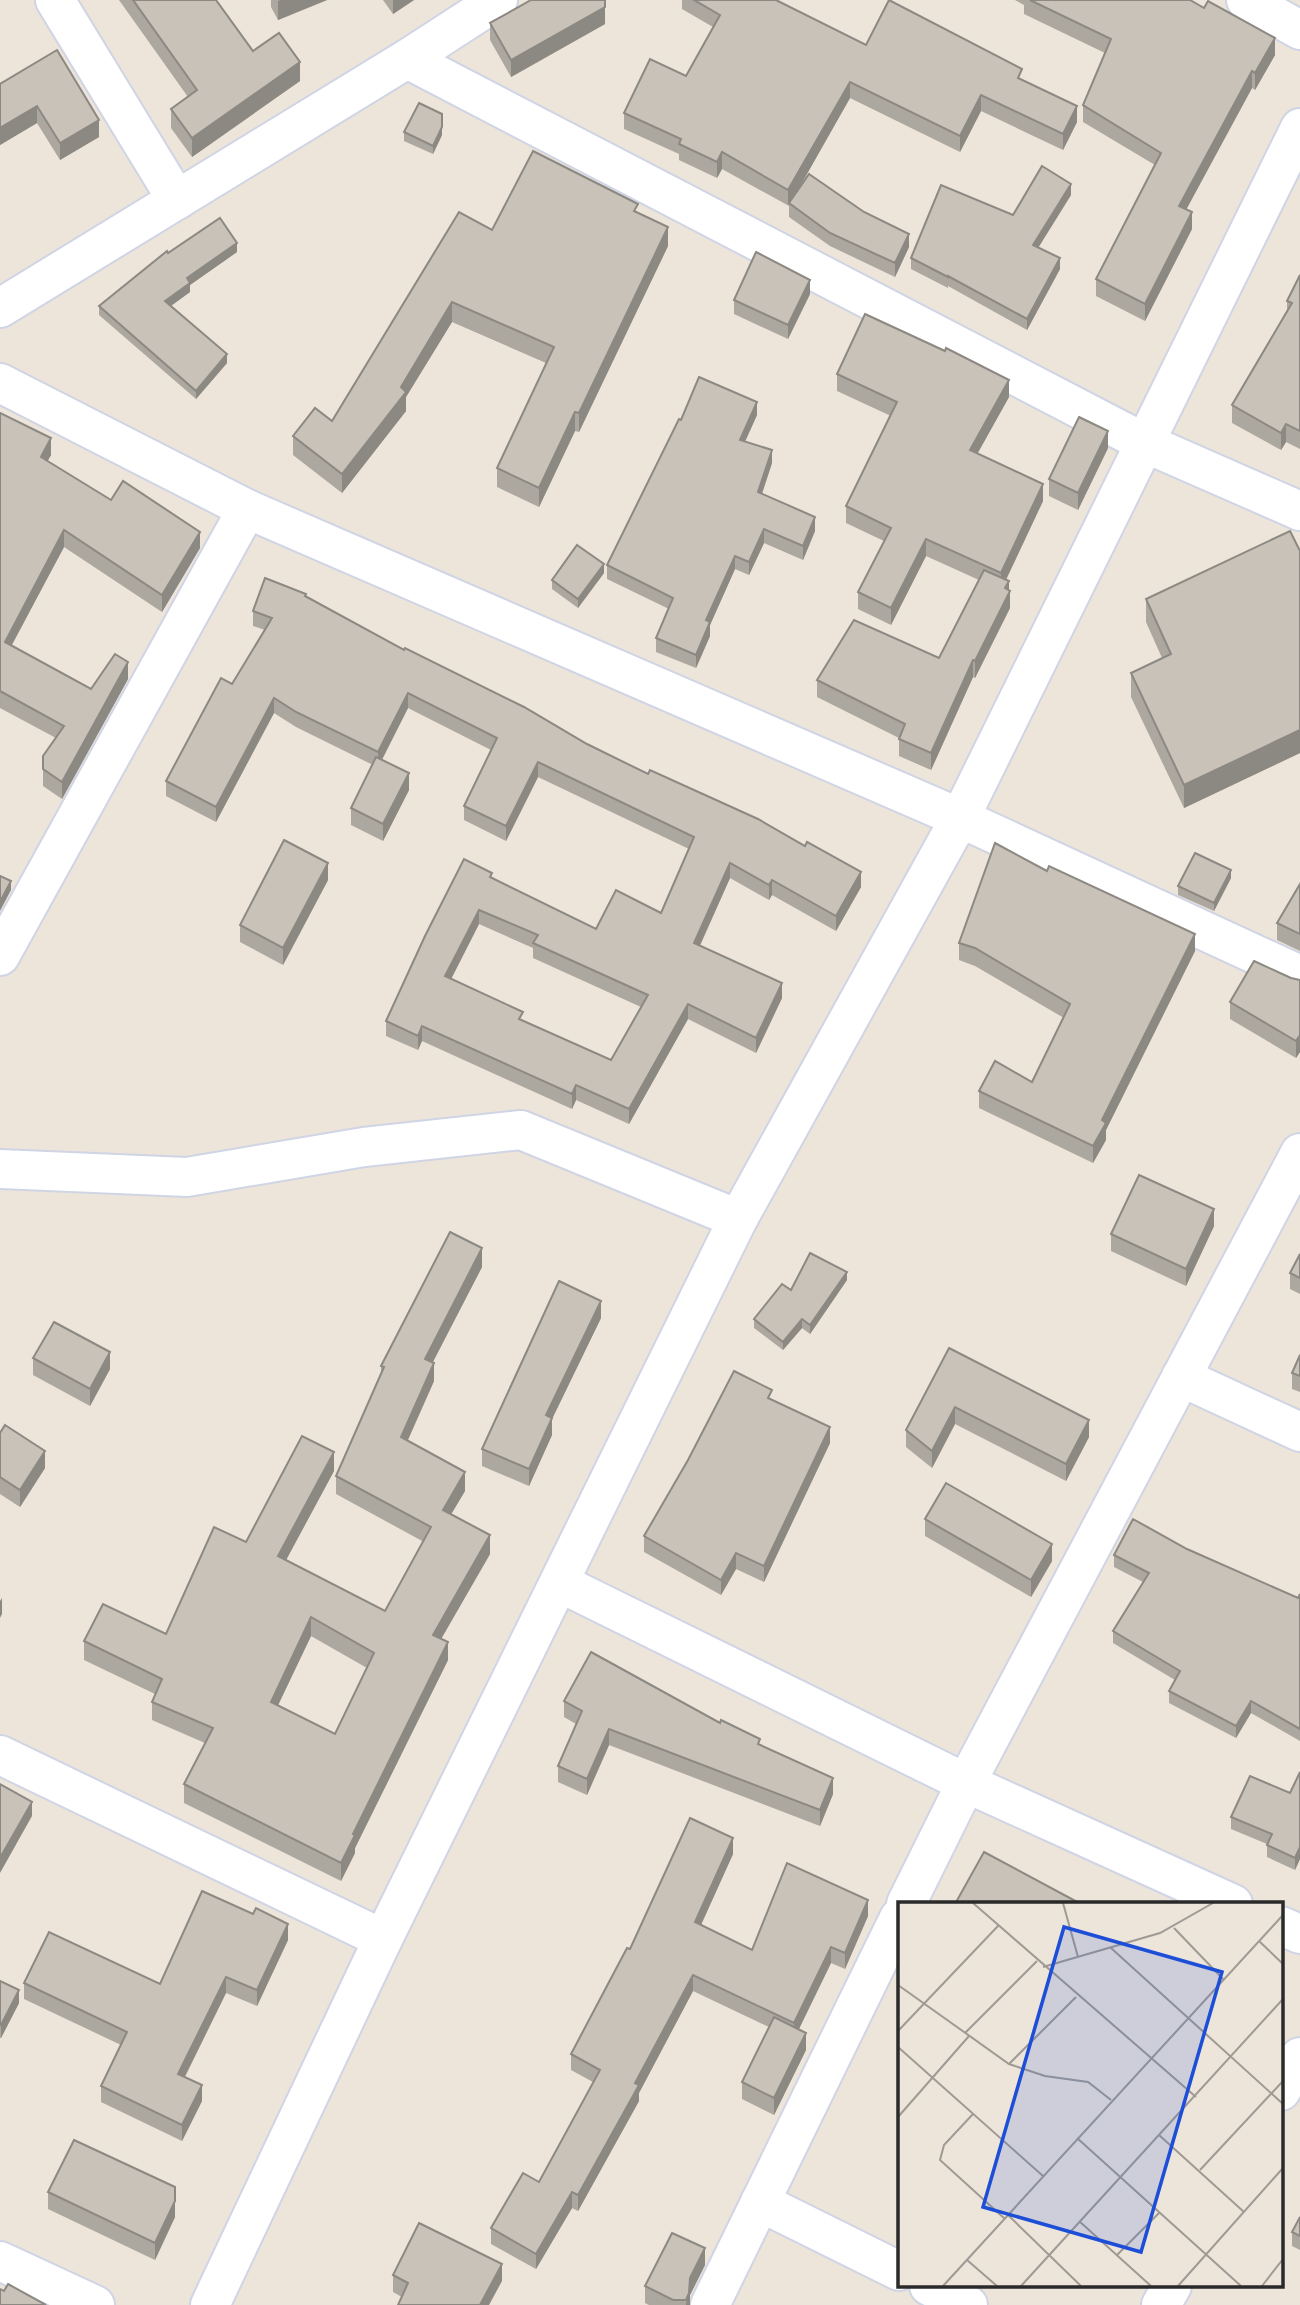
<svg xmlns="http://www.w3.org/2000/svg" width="1300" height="2305" viewBox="0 0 1300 2305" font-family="Montserrat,sans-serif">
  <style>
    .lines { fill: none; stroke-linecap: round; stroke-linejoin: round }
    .minor-casing { stroke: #cfd5e4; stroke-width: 42 }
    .tertiary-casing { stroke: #cfd5e4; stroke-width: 42 }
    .minor { stroke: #fff; stroke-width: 38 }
    .tertiary { stroke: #fff; stroke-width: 38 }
    .wall { fill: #aca79f; fill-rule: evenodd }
    .shaded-wall { fill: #8c8882 }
    .building { fill: #c8c2b9; stroke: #8c8882; stroke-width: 2; fill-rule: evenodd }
    .inset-road { fill: none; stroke: #9f9a94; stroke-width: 2 }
    .view { fill: #1d4ed8; fill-opacity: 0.15; stroke: #1d4ed8; stroke-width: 3.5 }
    .inset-edge { fill: none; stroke: #2a2a2a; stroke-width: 3.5 }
  </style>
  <rect width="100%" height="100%" fill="#ede4da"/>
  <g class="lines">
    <defs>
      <g id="minor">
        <path d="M55,0L177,200"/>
        <path d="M1246,0L1300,30"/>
        <path d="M407,59L1145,443L1300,511"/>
        <path d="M0,308L407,59L498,0"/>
        <path d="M0,956L247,509"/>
        <path d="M0,1169L187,1177L364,1147L521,1130L738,1219"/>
        <path d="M1181,1377L1300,1432"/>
        <path d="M560,1583L966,1783L1233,1904"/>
        <path d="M0,1755L383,1939"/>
        <path d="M906,1904L966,1783L1300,1153"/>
        <path d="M1281,1926L1300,1934"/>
        <path d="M1281,2091L1300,2057"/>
        <path d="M760,2202L899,2271"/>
        <path d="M0,2261L95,2305"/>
        <path d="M929,2286L968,2305"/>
        <path d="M210,2305L383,1939L738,1219L960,818L1300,975"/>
        <path d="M710,2305L899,1918"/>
        <path d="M1161,2305L1172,2286"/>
      </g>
      <path id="tertiary" d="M0,383L247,509L960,818L1300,128"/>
    </defs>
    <!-- minor casing -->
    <use href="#minor" class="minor-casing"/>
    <!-- tertiary casing -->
    <use href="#tertiary" class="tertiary-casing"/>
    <!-- minor -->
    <use href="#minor" class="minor"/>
    <!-- tertiary -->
    <use href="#tertiary" class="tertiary"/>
  </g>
  <!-- wall -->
  <g class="wall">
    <path d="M119,0H216L253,51L300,81L192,157L171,128V109L188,97Z"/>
    <path d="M271,0H327L278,20L271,7Z"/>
    <path d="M383,0H414L393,14Z"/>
    <path d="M682,0H776L866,45L1022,80L1077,122L1063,150L981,111L960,152L850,98L797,191L909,247L895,277L830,246L789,217V206L722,169L717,178L679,160V154L624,129V113L686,76L713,27L682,9Z"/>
    <path d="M1015,0H1190L1275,55L1255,90L1252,88L1186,209L1192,229L1145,321L1096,296V279L1155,165L1083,122V105L1105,53L1024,14V5Z"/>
    <path d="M490,23L605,24L511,77L490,40Z"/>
    <path d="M0,84L99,137L60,160L37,123L0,145Z"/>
    <path d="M404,132L442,135L433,154L404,141Z"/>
    <path d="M1071,195L1038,248L1060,269L1027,330L948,286V288L911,269V258L1013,215Z"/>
    <path d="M492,230L668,246L579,432L575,431L539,507L497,487V468L546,363L452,322L406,397V411L342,493L293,455V436L332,421Z"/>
    <path d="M237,252L190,285V292L171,306L227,363L196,399L99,315V306Z"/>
    <path d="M1300,275V449L1286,442L1281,450L1232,423V405L1287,310V301Z"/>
    <path d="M810,294L788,339L734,314V300Z"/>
    <path d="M837,374L1009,397L977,454L1043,501L1006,580L1009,590L1010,608L975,678L973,677L931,770L899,756V738L817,697V680L939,658L979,580L926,556L891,625L858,609V592L884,541L846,523V506L891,416L837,391Z"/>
    <path d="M0,413L51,455L47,461L111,500L200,548L162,612L64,547L11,645L91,689L128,679L62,799L43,786V756L56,738L0,708Z"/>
    <path d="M757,415L745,441L772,463L762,494L815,531L803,560L764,543L749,575L735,569L710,625V636L696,668L656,652V638L669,609L607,579V565L681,420Z"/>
    <path d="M1108,448L1078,510L1049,496V479Z"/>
    <path d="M1300,551V753L1184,808L1131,697V673L1162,658L1146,622V599Z"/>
    <path d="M604,573L578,608L552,589V580Z"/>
    <path d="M306,596L404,650L587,744L861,887L836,931L772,895L769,900L730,878L700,946L782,998L756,1053L688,1019L629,1124L576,1100L572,1109L422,1041L418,1050L386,1036V1021L492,878L596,929L661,913L689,849L538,777L506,841L464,820V806L491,750L408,708L382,760L409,790L383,841L351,825V808L373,765L296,727L274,713L216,822L166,796V781L232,684L265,630L253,626V611ZM479,924L533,948V958L641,1007L611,1060L523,1021L451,979Z"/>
    <path d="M1231,878L1214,911L1178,895V886Z"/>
    <path d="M328,880L283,965L240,942V925Z"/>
    <path d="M1300,884V951L1277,940V923Z"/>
    <path d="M959,943L1195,951L1106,1130V1140L1093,1163L979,1108V1091L1032,1082L1064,1018L975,966L959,960Z"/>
    <path d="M1291,978L1300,980V1052L1296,1058L1230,1019V1002Z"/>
    <path d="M1214,1226L1186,1286L1111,1251V1234Z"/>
    <path d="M1300,1254V1294L1290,1289V1273Z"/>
    <path d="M482,1267L433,1362L434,1381L408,1440L465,1491L451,1514L490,1554L441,1639L448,1660L355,1848V1853L341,1881L184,1803V1784L205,1743L152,1720V1702L155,1694L84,1660V1641L166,1634L246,1542L334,1471L286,1560L385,1611L424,1542L336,1494V1476L381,1375V1366ZM311,1636L367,1668L335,1734L278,1705Z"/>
    <path d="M847,1280L810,1334L802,1328L783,1350L754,1328V1319L791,1290Z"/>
    <path d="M601,1318L552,1419V1435L529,1486L482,1466V1449Z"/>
    <path d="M949,1348L1089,1437L1066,1481L955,1424L932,1468L906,1447V1430Z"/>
    <path d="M1300,1355V1392L1292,1389V1373Z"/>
    <path d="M33,1358L110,1369L90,1406L33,1375Z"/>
    <path d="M772,1400L830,1443L764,1582L736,1569L721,1595L644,1552V1536Z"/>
    <path d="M0,1433L45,1468L20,1507L0,1494Z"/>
    <path d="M925,1519L1052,1561L1031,1597L925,1536Z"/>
    <path d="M1187,1549L1298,1598L1300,1594V1741L1251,1713L1236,1738L1169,1703V1691L1175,1680L1113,1643V1631L1143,1582L1114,1567V1555Z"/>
    <path d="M564,1701L760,1745L833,1794L820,1826L609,1745L587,1795L558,1782V1766L576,1724L564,1717Z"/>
    <path d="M1300,1772V1859L1295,1870L1267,1857V1844L1231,1829V1817L1290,1793Z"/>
    <path d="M733,1854L701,1925L752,1950L868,1916L845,1969L831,1963L799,2029L806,2050L774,2115L742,2099V2082L769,2027L693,1991L639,2093V2101L578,2211L572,2208L536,2269L491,2244V2228L539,2182L593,2082L571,2070V2054Z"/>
    <path d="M288,1940L257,2006L226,1993L185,2077L202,2101L182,2141L101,2102V2086L121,2045L24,1999V1983L160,1984Z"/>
    <path d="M0,1981L19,2003L1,2038H0Z"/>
    <path d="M48,2192L175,2217L155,2260L48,2209Z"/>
    <path d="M1300,2217V2250L1292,2246V2232Z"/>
    <path d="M705,2265L690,2295V2305H649L645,2303V2286Z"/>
    <path d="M393,2275L502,2281L402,2297L393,2292Z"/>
  </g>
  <!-- shaded-wall -->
  <g class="shaded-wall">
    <path d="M281,0H327L278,20V1Z"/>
    <path d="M393,0H414L393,14Z"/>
    <path d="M605,7V24L511,77V60Z"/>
    <path d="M1275,38V55L1255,90V73Z"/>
    <path d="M300,62V81L192,157V138Z"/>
    <path d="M1252,71V88L1179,223V206Z"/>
    <path d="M850,82V98L790,204L789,203L788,206V190Z"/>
    <path d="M981,95V111L960,152V136Z"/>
    <path d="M37,106V123L0,145V128Z"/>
    <path d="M1077,106V122L1063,150V134Z"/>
    <path d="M99,120V137L60,160V143Z"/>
    <path d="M442,127V135L433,154V146Z"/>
    <path d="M722,152V169L717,178V162Z"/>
    <path d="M1071,184V195L1033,256V245Z"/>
    <path d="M1192,212V229L1145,321V304Z"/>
    <path d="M668,227V246L579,432V413Z"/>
    <path d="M909,234V247L895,277V263Z"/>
    <path d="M237,243V252L190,285V292L165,310V301L187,278Z"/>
    <path d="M1060,258V269L1027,330V319Z"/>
    <path d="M810,280V294L788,339V325Z"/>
    <path d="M452,302V322L406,397V411L342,493V474L401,387Z"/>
    <path d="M227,354V363L196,399V391Z"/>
    <path d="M1009,380V397L970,467V450Z"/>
    <path d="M757,402V415L740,453V440Z"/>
    <path d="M575,412V431L539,507V488Z"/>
    <path d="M1286,424V442L1281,450V433Z"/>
    <path d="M1108,431V448L1078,510V493Z"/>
    <path d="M51,438V455L41,473V457Z"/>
    <path d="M772,450V463L758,505V492Z"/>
    <path d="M1043,484V501L1001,590V573Z"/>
    <path d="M815,517V531L803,560V546Z"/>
    <path d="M764,529V543L749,575V562Z"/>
    <path d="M64,530V547L5,658V642Z"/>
    <path d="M200,532V548L162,612V595Z"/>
    <path d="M926,539V556L891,625V608Z"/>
    <path d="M735,556V569L710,625V636L696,668V655L706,620Z"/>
    <path d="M604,564V573L578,608V599Z"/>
    <path d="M1009,581V594L1010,591V608L975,678V661Z"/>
    <path d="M973,660V677L931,770V753Z"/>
    <path d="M128,662V679L62,799V782Z"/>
    <path d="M408,693V708L378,767V752Z"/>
    <path d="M274,698V713L216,822V807Z"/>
    <path d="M1300,730V753L1184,808V785Z"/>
    <path d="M538,762V777L506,841V826Z"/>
    <path d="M409,773V790L383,841V824Z"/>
    <path d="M328,863V880L283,965V948Z"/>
    <path d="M730,863V878L694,958V943Z"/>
    <path d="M1231,870V878L1214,911V903Z"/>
    <path d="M861,872V887L836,931V916Z"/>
    <path d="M772,880V895L769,900V885Z"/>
    <path d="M11,881V890L0,911V902Z"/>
    <path d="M479,910V924L445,991V976Z"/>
    <path d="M1195,934V951L1106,1130V1140L1093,1163V1146L1102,1120Z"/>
    <path d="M782,983V998L756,1053V1038Z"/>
    <path d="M688,1004V1019L629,1124V1109Z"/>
    <path d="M422,1026V1041L418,1050V1036Z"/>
    <path d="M1300,1035V1052L1296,1058V1041Z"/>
    <path d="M576,1085V1100L572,1109V1094Z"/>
    <path d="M1214,1209V1226L1186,1286V1269Z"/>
    <path d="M482,1248V1267L425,1377V1359Z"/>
    <path d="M847,1272V1280L810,1334V1325Z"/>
    <path d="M601,1301V1318L552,1419V1435L529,1486V1469L546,1415Z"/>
    <path d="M802,1319V1328L783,1350V1342Z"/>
    <path d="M110,1352V1369L90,1406V1389Z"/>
    <path d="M434,1363V1381L401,1455V1437Z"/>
    <path d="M955,1407V1424L932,1468V1451Z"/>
    <path d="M1089,1420V1437L1066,1481V1464Z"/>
    <path d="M830,1427V1443L764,1582V1566Z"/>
    <path d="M45,1451V1468L20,1507V1490Z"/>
    <path d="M334,1452V1471L278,1575V1556Z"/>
    <path d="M465,1472V1491L443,1528V1510Z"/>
    <path d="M490,1535V1554L433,1653V1635Z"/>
    <path d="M1052,1544V1561L1031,1597V1580Z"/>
    <path d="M736,1553V1569L721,1595V1580Z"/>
    <path d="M2,1598V1614L0,1618V1601Z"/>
    <path d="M311,1617V1636L271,1720V1702Z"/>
    <path d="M448,1642V1660L355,1848V1853L341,1881V1863L353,1834Z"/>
    <path d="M1251,1701V1713L1236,1738V1726Z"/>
    <path d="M609,1729V1745L587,1795V1779Z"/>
    <path d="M833,1778V1794L820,1826V1810Z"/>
    <path d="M32,1802V1816L0,1873V1858Z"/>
    <path d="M733,1838V1854L695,1938V1922Z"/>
    <path d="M1300,1847V1859L1295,1870V1858Z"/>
    <path d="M868,1900V1916L845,1969V1953Z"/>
    <path d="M288,1924V1940L257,2006V1990Z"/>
    <path d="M831,1947V1963L794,2039V2023Z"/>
    <path d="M693,1975V1991L639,2093V2101L578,2211V2195L635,2083Z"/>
    <path d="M226,1977V1993L178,2090V2074Z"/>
    <path d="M19,1990V2003L1,2038V2025Z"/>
    <path d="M806,2033V2050L774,2115V2098Z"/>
    <path d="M202,2085V2101L182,2141V2125Z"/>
    <path d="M572,2192V2208L536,2269V2254Z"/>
    <path d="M175,2201V2217L155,2260V2243Z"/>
    <path d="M705,2248V2265L690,2295V2305H686L690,2278Z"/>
    <path d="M502,2264V2281L489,2305H480Z"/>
  </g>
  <!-- building -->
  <g class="building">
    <path d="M133,0H216L253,51L279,33L300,62L192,138L171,109L197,90Z"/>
    <path d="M531,0H605V7L511,60L490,23Z"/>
    <path d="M694,0H776L866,45L889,0L1022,69L1018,78L1077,106L1063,134L981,95L960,136L850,82L788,190L722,152L717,162L679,144L681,139L624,113L650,59L686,76L720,15Z"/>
    <path d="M1030,0H1190L1204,8L1208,1L1275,38L1255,73L1252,71L1179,206L1192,212L1145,304L1096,279L1161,153L1083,105L1111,39Z"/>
    <path d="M57,50L99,120L60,143L37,106L0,128V84Z"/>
    <path d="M419,103L442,114V127L433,146L404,132Z"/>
    <path d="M533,151L638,204L634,211L668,227L579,413L575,412L539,488L497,468L554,347L452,302L401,387L406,392L342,474L293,436L315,408L332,421L459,212L492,230Z"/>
    <path d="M1042,166L1071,184L1033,245L1060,258L1027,319L948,276V277L911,258L941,185L1013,215Z"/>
    <path d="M809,174L864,212L909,234L895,263L830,233L789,203Z"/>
    <path d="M220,218L237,243L187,278L190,283L165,301L227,354L196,391L99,306L167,251L168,253Z"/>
    <path d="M756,252L810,280L788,325L734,300Z"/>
    <path d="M1300,275V431L1286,424L1281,433L1232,405L1292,303L1287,301Z"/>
    <path d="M865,314L945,351L946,348L1009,380L970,450L1043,484L1001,573L926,539L891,608L858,592L891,528L846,506L897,402L837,374Z"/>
    <path d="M699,377L757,402L740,440L772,450L758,492L815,517L803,546L764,529L749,562L735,556L706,620L710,622L696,655L656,638L673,598L607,565L679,419L681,420Z"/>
    <path d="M0,413L51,438L41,457L111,500L123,481L200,532L162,595L64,530L5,642L91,689L115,654L128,662L62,782L43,769V756L64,726L0,691Z"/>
    <path d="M1079,417L1108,431L1078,493L1049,479Z"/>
    <path d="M1290,531L1300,551V730L1184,785L1131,673L1171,654L1146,599Z"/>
    <path d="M577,545L604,564L578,599L552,580Z"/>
    <path d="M984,570L1009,581L1005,588L1010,591L975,661L973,660L931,753L899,739L905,724L817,680L854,620L939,658Z"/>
    <path d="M265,578L306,594L305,596L404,650L405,648L524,707L587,744L648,774L650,770L758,819L805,846L807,842L861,872L836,916L772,880L769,885L730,863L694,943L782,983L756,1038L688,1004L629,1109L576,1085L572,1094L422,1026L418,1036L386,1021L425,936L464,859L492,873L490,877L596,929L616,890L661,913L694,837L538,762L506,826L464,806L497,738L408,693L378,752L296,712L274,698L216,807L166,781L221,678L232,684L272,618L253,611ZM479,910L538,935L533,943L648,995L611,1060L519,1019L523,1012L445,976Z"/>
    <path d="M376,757L409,773L383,824L351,808Z"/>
    <path d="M284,840L328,863L283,948L240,925Z"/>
    <path d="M995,843L1047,871L1049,866L1195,934L1102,1120L1106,1123L1093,1146L979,1091L995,1061L1032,1082L1070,1004L975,948L959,943Z"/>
    <path d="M1195,853L1231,870L1214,903L1178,886Z"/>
    <path d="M0,876L11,881L0,902Z"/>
    <path d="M1300,884V934L1277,923Z"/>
    <path d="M1254,961L1291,978L1300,980V1035L1296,1041L1230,1002Z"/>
    <path d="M1139,1175L1214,1209L1186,1269L1111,1234Z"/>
    <path d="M450,1232L482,1248L425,1359L434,1363L401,1437L465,1472L443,1510L490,1535L433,1635L448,1642L353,1834L355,1835L341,1863L184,1784L213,1728L152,1702L162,1679L84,1641L103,1604L166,1634L214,1527L246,1542L302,1436L334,1452L278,1556L385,1611L431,1527L336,1476L384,1367L381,1366ZM311,1617L374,1653L335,1734L271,1702Z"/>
    <path d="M810,1253L847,1272L810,1325L802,1319L783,1342L754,1319L782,1284L791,1290Z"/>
    <path d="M1300,1254V1278L1290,1273Z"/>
    <path d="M559,1281L601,1301L546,1415L552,1418L529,1469L482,1449Z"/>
    <path d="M54,1322L110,1352L90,1389L33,1358Z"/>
    <path d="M949,1348L1089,1420L1066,1464L955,1407L932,1451L906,1430Z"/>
    <path d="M1300,1355V1376L1292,1373Z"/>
    <path d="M734,1371L772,1390L768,1398L830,1427L764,1566L736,1553L721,1580L644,1536L688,1460Z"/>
    <path d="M5,1425L45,1451L20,1490L0,1477V1433Z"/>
    <path d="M946,1483L1052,1544L1031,1580L925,1519Z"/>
    <path d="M1133,1519L1187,1549L1298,1598L1300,1594V1729L1251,1701L1236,1726L1169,1691L1180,1671L1113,1631L1149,1573L1114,1555Z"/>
    <path d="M591,1652L720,1723L721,1720L760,1739L758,1744L833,1778L820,1810L609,1729L587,1779L558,1766L582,1711L564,1701Z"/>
    <path d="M1300,1772V1847L1295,1858L1267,1845L1272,1834L1231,1817L1250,1776L1290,1793Z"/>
    <path d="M0,1784L32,1802L0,1858Z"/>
    <path d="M690,1818L733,1838L695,1922L752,1950L787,1863L868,1900L845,1953L831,1947L794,2023L693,1975L635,2083L639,2085L578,2195L572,2192L536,2254L491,2228L523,2173L539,2182L600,2070L571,2054L627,1948L630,1949Z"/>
    <path d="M984,1852L1081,1904H955Z"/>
    <path d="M202,1891L253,1914L256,1908L288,1924L257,1990L226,1977L178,2074L202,2085L182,2125L101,2086L127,2032L24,1983L49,1932L160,1984Z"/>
    <path d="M0,1981L19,1990L1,2025L0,2024Z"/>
    <path d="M774,2017L806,2033L774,2098L742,2082Z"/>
    <path d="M74,2140L175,2187V2201L155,2243L48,2192Z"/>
    <path d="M1300,2217V2236L1292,2232Z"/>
    <path d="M419,2223L502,2264L480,2305H398L408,2283L393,2275Z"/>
    <path d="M672,2233L705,2248L690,2278L689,2293L686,2300H673L645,2286Z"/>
    <path d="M8,2284L46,2305H0V2289L4,2291Z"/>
  </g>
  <!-- overview -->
  <g transform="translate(898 1902)">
    <rect width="385" height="385" fill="#ede4da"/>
    <path class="inset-road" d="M75,1L298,195M165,1L180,55M276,26L326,78M361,39L385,62M213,46L385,202M145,65L262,31L315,1M0,83L111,162L147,174L190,180L213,198M0,129L100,24M67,131L139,59M0,145L145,274M111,162L178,95M75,212L46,243L42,258L107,317M0,215L71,134M261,233L346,310M179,236L343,384M302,268L385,179M110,313L183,384M181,319L253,384M219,353L262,310M69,358L99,384M45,384L385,13M123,384L385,97M280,384L385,266M364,384L385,357"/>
    <path class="view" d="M166,25L324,70L243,350L85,305Z"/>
    <rect width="385" height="385" class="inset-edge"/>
  </g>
</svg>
